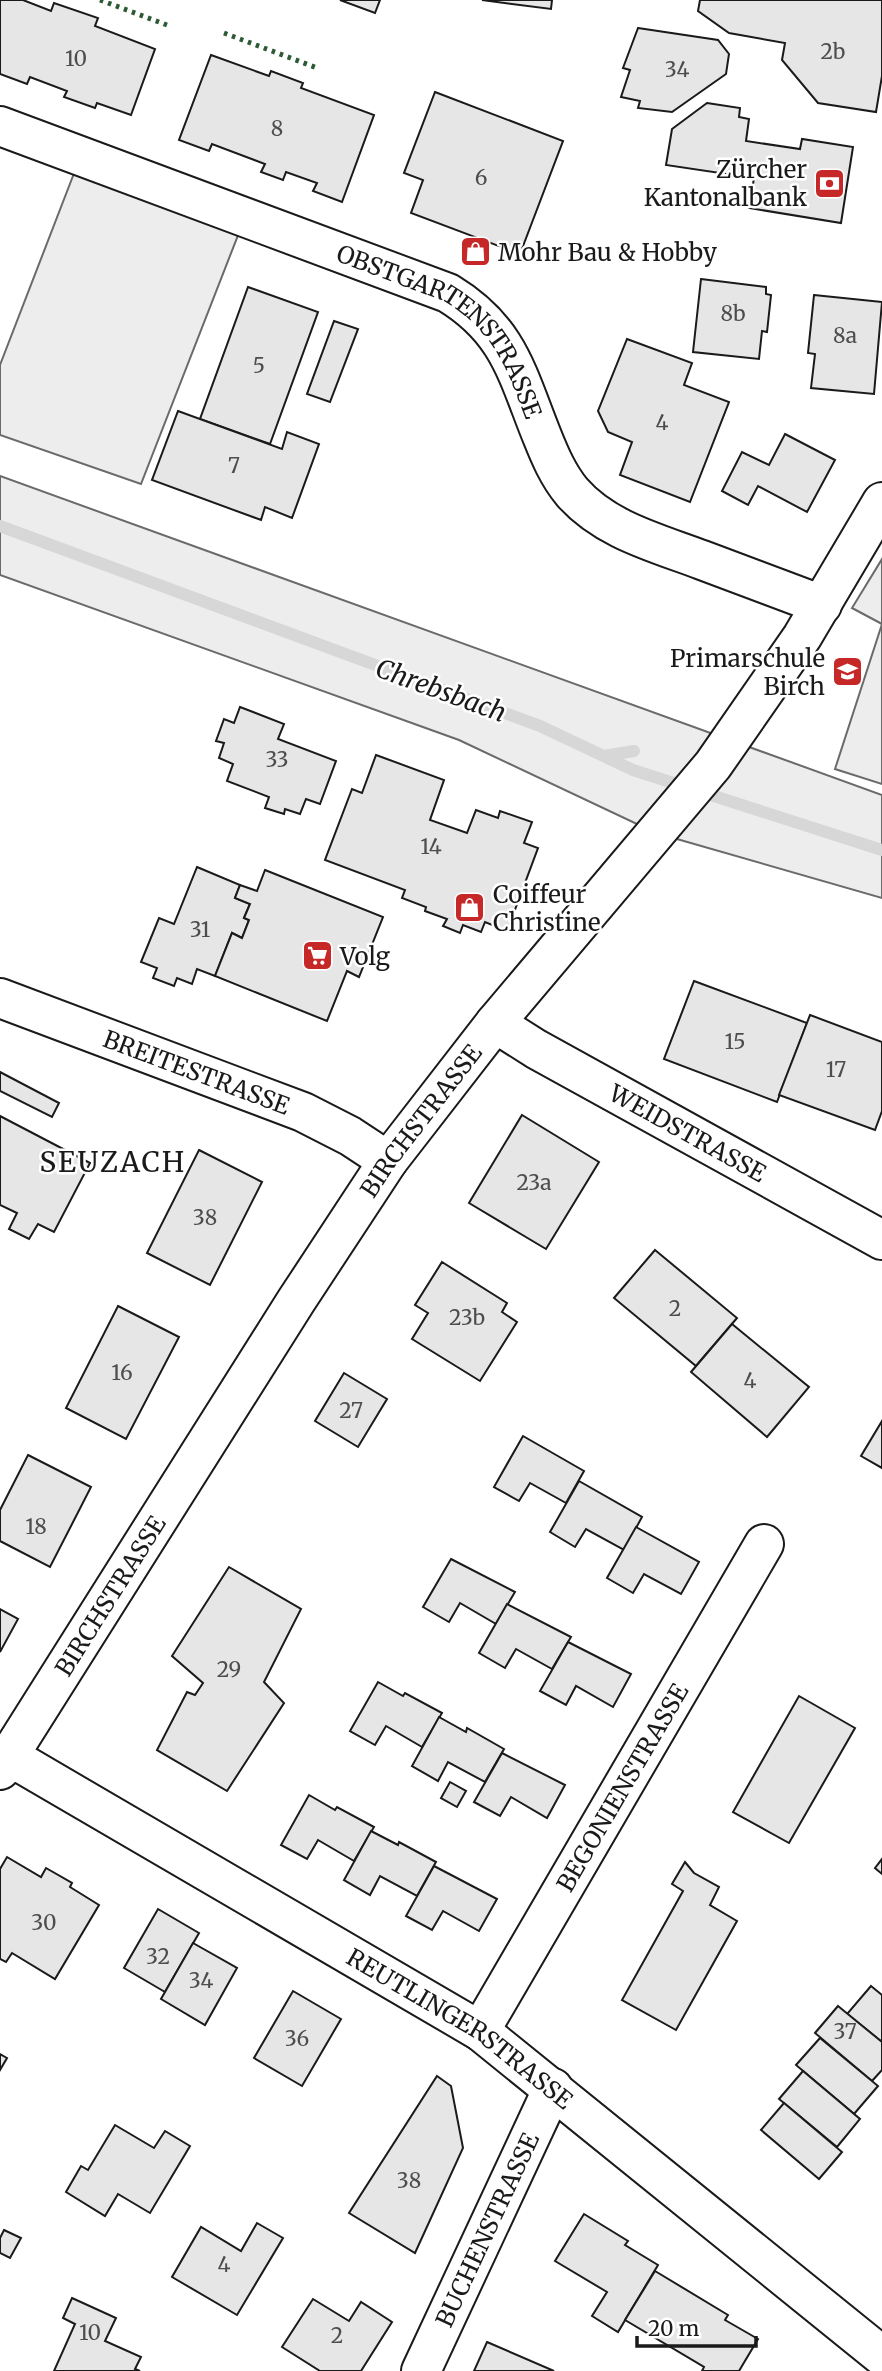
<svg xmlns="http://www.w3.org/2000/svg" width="882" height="2371" viewBox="0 0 882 2371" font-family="Merriweather,serif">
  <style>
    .green { fill: #ededed; stroke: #6a6a6a; stroke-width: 2 }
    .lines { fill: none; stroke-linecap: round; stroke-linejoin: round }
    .stream { stroke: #d7d7d7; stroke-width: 12 }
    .building { fill: #e6e6e6; stroke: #1a1a1a; stroke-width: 2 }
    .minor-casing { stroke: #1a1a1a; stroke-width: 42 }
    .minor { stroke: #fff; stroke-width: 38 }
    .hedge { stroke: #2b5a34; stroke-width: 5; stroke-dasharray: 3.5 5; stroke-linecap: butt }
    .labels { text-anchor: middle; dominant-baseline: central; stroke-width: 5; stroke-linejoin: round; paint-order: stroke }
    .number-label { font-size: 21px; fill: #4d4d4d }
    .poi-label { font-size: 24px; fill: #1a1a1a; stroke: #fff; text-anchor: start }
    .street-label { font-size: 24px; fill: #1a1a1a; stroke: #fff }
    .water-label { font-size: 26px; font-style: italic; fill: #1a1a1a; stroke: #fff }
    .quarter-label { font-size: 28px; letter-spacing: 2px; fill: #1a1a1a; stroke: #fff }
  </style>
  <rect width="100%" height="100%" fill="#fff"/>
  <!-- green -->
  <g class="green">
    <path d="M78,163L242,225L141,484L0,435V365Z"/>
    <path d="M0,476L882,795V898L656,833L459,740L0,575Z"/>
    <path d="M882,559V624L852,608Z"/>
    <path d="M882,624V784L835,769Z"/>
  </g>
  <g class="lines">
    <!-- stream -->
    <g class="stream">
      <path d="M0,526L540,726L633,770L882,850"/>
      <path d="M604,756L634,751"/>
    </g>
  </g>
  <!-- building -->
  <g class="building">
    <path d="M0,0H23L51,11L54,3L98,18L95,26L155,49L131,115L97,103L95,108L64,97L67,91L30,77L27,84L0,74Z"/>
    <path d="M340,0H380L375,13Z"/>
    <path d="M482,0H552L551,9Z"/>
    <path d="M700,0H882V76L876,112L818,103L782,60L785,43L729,33L698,11Z"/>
    <path d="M638,28L718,40L729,54L726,74L672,112L638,108L640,101L621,97L630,70L623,68Z"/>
    <path d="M211,55L269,76L271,71L303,83L301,88L374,115L342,202L313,191L317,183L286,172L283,180L261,172L265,164L212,144L209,151L179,140Z"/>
    <path d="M435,92L563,141L520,254L411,213L423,180L404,173Z"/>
    <path d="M707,103L740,108L739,117L749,119L746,141L800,149L802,139L853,147L841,223L749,208L754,178L666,165L672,129Z"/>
    <path d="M701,279L766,287V294L771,295L767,332L762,331L759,359L693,352Z"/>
    <path d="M248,287L318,312L270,444L200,419Z"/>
    <path d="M814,295L882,302L874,394L811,388L815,354L808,353Z"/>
    <path d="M334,321L358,329L330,402L307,394Z"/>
    <path d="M627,339L692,363L684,385L729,402L690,502L620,475L632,442L608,432L598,411Z"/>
    <path d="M178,411L282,449L287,432L319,444L292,518L265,507L261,520L152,480Z"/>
    <path d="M785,434L835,460L807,512L758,486L748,505L722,491L742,452L769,465Z"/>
    <path d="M240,707L284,724L278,739L336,761L320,804L306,799L300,814L285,809L284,814L265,808L269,797L227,781L233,764L219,758L224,743L216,741L224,719L234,723Z"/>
    <path d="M376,755L444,780L430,820L467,833L476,810L498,818L500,811L532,822L524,843L538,848L507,931L485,922L481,932L463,925L460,933L443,926L447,919L425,911L426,907L402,898L405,890L325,860L352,789L362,793Z"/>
    <path d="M197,867L240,885L235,898L250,904L244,918L249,920L242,938L232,933L215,976L197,969L192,984L177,978L174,986L153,978L157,968L141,962L159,918L174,924Z"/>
    <path d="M265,870L383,917L359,977L347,971L327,1021L215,976L232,933L242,938L249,920L244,918L250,904L235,898L240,885L257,891Z"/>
    <path d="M694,981L807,1023L777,1102L664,1059Z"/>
    <path d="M810,1015L882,1042V1111L875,1130L779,1095Z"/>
    <path d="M0,1072L59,1103L52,1117L0,1091Z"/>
    <path d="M522,1115L599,1162L546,1249L469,1203Z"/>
    <path d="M0,1116L90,1163L54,1232L38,1224L29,1239L9,1229L17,1213L0,1205Z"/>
    <path d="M199,1150L262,1182L210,1285L147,1253Z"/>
    <path d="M655,1250L737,1318L696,1366L614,1298Z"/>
    <path d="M442,1262L507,1303L502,1312L517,1322L480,1381L412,1339L428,1313L415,1305Z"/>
    <path d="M118,1306L179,1337L126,1439L66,1408Z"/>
    <path d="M732,1324L809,1387L767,1437L691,1372Z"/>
    <path d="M344,1373L387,1399L358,1447L315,1421Z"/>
    <path d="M882,1421V1468L861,1456Z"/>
    <path d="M523,1436L584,1471L566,1503L530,1483L519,1501L494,1487Z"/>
    <path d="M28,1455L91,1487L50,1567L0,1541V1510Z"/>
    <path d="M579,1481L642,1517L624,1550L586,1529L575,1547L550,1532Z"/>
    <path d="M636,1527L699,1562L681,1594L644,1574L633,1593L607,1578Z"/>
    <path d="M451,1559L515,1592L496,1624L460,1603L449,1622L423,1607Z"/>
    <path d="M229,1567L301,1609L264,1682L284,1703L227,1791L157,1750L187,1692L195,1695L203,1683L172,1656Z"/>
    <path d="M507,1604L571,1637L552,1669L516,1649L505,1668L479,1653Z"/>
    <path d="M0,1609L18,1619L0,1652Z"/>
    <path d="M568,1642L631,1674L613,1707L576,1686L566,1705L540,1691Z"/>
    <path d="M378,1682L403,1696L405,1693L442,1713L422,1747L386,1726L375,1745L350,1731Z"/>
    <path d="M799,1696L855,1728L789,1843L733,1812Z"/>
    <path d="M439,1717L466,1732L467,1728L504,1749L485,1782L448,1762L438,1781L412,1766Z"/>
    <path d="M502,1753L565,1785L547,1818L511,1797L500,1816L474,1802Z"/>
    <path d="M450,1782L466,1791L457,1807L441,1798Z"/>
    <path d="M309,1795L335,1810L337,1807L374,1827L354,1861L318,1840L307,1859L281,1845Z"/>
    <path d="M371,1831L398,1845L399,1842L436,1862L417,1896L380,1876L370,1895L344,1880Z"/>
    <path d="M7,1857L41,1877L46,1868L72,1883L70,1887L99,1905L55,1979L12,1953L6,1962L0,1959V1869Z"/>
    <path d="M882,1859V1874L875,1868Z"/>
    <path d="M685,1862L694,1873L719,1887L710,1905L737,1921L676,2030L622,2000L683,1891L672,1884Z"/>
    <path d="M434,1866L497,1899L479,1931L443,1911L432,1930L406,1916Z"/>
    <path d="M158,1909L199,1933L165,1992L124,1968Z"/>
    <path d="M193,1943L237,1968L205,2025L161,1999Z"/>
    <path d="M871,1986L882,1995V2042L847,2014Z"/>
    <path d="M293,1991L341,2019L302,2086L254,2058Z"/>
    <path d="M838,2006L882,2042V2070L872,2081L815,2033Z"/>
    <path d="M820,2038L878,2086L854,2114L796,2065Z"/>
    <path d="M0,2054L7,2058L0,2070Z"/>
    <path d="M803,2071L860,2119L837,2147L779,2099Z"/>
    <path d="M437,2076L451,2086L463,2148L415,2253L349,2213Z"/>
    <path d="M784,2103L842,2152L819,2179L761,2130Z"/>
    <path d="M115,2125L154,2148L165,2131L190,2146L150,2213L118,2194L105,2216L66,2192L81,2166L88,2170Z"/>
    <path d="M584,2214L628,2241L625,2245L658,2265L618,2332L592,2316L607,2292L555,2261Z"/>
    <path d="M257,2223L283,2238L237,2315L172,2277L201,2227L241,2251Z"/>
    <path d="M4,2230L21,2238L10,2258L0,2253V2238Z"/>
    <path d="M655,2271L728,2315L725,2320L758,2339L739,2371H702L704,2367L625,2320Z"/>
    <path d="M72,2298L116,2318L105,2341L141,2357L135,2369L140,2371H54L75,2324L63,2318Z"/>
    <path d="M313,2299L349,2321L361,2302L392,2322L361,2371H320L282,2347Z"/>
    <path d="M487,2342L554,2371H474Z"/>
  </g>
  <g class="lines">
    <defs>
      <g id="minor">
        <path id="s1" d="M0,126L448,293C509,330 517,374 542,436C550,456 558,475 572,492C605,530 657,543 702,560C742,575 782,590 822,605"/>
        <path id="s2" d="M0,998L303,1112L350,1136L388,1161"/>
        <path id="s3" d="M495,1023L536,1049L882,1240"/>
        <path id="s4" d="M0,1754L26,1766L480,2031L882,2356"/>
        <path id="s5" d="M0,1770L296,1301L388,1161L495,1023L713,765L802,637L882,502"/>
        <path id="s6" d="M480,2031L764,1544"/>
        <path id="s7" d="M421,2371L553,2088"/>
      </g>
    </defs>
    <!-- minor casing -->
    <use href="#minor" class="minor-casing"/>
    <!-- minor -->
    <use href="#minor" class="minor"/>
    <!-- hedge -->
    <g class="hedge">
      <path d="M100,0L167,25"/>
      <path d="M224,33L317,68"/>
    </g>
  </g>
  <!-- icons -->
  <defs>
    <symbol id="bank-square" viewBox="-11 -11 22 22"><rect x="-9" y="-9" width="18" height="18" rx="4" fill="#c62828" stroke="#fff"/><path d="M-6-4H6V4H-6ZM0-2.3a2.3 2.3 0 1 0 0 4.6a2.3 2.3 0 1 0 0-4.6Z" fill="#fff"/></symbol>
    <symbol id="shop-square" viewBox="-11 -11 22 22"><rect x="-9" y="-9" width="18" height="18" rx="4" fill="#c62828" stroke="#fff"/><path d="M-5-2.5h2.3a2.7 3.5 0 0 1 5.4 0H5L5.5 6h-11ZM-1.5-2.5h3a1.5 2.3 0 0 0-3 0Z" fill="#fff"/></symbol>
    <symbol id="school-square" viewBox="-11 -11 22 22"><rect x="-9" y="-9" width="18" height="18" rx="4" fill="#c62828" stroke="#fff"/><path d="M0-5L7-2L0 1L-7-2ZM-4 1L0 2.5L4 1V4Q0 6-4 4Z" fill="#fff"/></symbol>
    <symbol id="supermarket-square" viewBox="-11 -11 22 22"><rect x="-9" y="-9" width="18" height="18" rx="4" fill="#c62828" stroke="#fff"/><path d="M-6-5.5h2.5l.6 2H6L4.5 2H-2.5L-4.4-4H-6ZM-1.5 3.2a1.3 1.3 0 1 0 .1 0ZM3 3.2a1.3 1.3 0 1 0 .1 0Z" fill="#fff"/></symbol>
  </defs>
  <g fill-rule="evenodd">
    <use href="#bank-square" x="812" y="166" width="35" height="35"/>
    <use href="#shop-square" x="458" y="234" width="35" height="35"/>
    <use href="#school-square" x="830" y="654" width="35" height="35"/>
    <use href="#shop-square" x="452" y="890" width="35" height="35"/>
    <use href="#supermarket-square" x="300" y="938" width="35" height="35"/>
  </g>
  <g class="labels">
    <!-- number labels -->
    <g class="number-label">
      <text x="833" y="51">2b</text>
      <text x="76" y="58">10</text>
      <text x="677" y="69">34</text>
      <text x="277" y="128">8</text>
      <text x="481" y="177">6</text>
      <text x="733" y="313">8b</text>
      <text x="845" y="335">8a</text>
      <text x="259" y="365">5</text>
      <text x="662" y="422">4</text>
      <text x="234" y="465">7</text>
      <text x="277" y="759">33</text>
      <text x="431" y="846">14</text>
      <text x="200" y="929">31</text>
      <text x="735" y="1041">15</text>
      <text x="836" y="1069">17</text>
      <text x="534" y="1182">23a</text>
      <text x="205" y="1217">38</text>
      <text x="675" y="1308">2</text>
      <text x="467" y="1317">23b</text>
      <text x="122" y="1372">16</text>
      <text x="750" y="1380">4</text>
      <text x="351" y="1410">27</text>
      <text x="36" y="1526">18</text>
      <text x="229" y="1669">29</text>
      <text x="44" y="1922">30</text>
      <text x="158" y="1956">32</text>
      <text x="201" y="1980">34</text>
      <text x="845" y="2031">37</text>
      <text x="297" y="2038">36</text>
      <text x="409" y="2180">38</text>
      <text x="224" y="2264">4</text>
      <text x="90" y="2332">10</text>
      <text x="337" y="2335">2</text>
    </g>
    <!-- poi labels -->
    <g class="poi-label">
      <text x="807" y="169" text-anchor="end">Zürcher<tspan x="807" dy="28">Kantonalbank</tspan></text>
      <text x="498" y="252">Mohr Bau &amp; Hobby</text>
      <text x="825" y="658" text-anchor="end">Primarschule<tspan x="825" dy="28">Birch</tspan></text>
      <text x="493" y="894">Coiffeur<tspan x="493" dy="28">Christine</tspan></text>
      <text x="340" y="956">Volg</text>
    </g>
    <!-- street labels -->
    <g class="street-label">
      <text stroke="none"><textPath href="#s1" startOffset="497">OBSTGARTENSTRASSE</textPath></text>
      <text stroke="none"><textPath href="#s2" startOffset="210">BREITESTRASSE</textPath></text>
      <text stroke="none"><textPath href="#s5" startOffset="774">BIRCHSTRASSE</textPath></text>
      <text stroke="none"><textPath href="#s3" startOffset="222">WEIDSTRASSE</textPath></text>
      <text stroke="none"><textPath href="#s5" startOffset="206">BIRCHSTRASSE</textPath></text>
      <text stroke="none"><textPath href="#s6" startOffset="282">BEGONIENSTRASSE</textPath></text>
      <text stroke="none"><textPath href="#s4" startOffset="536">REUTLINGERSTRASSE</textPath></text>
      <text stroke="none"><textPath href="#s7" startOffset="156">BUCHENSTRASSE</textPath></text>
    </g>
    <!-- water labels -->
    <g class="water-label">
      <text transform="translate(441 690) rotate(20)">Chrebsbach</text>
    </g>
    <!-- quarter labels -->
    <g class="quarter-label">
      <text x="113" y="1162">SEUZACH</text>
    </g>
  </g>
  <!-- scale -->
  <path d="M637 2336v10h119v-10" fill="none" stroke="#1a1a1a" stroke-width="3.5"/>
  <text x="648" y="2336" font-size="21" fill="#1a1a1a" stroke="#ffffff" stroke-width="5" paint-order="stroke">20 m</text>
</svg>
